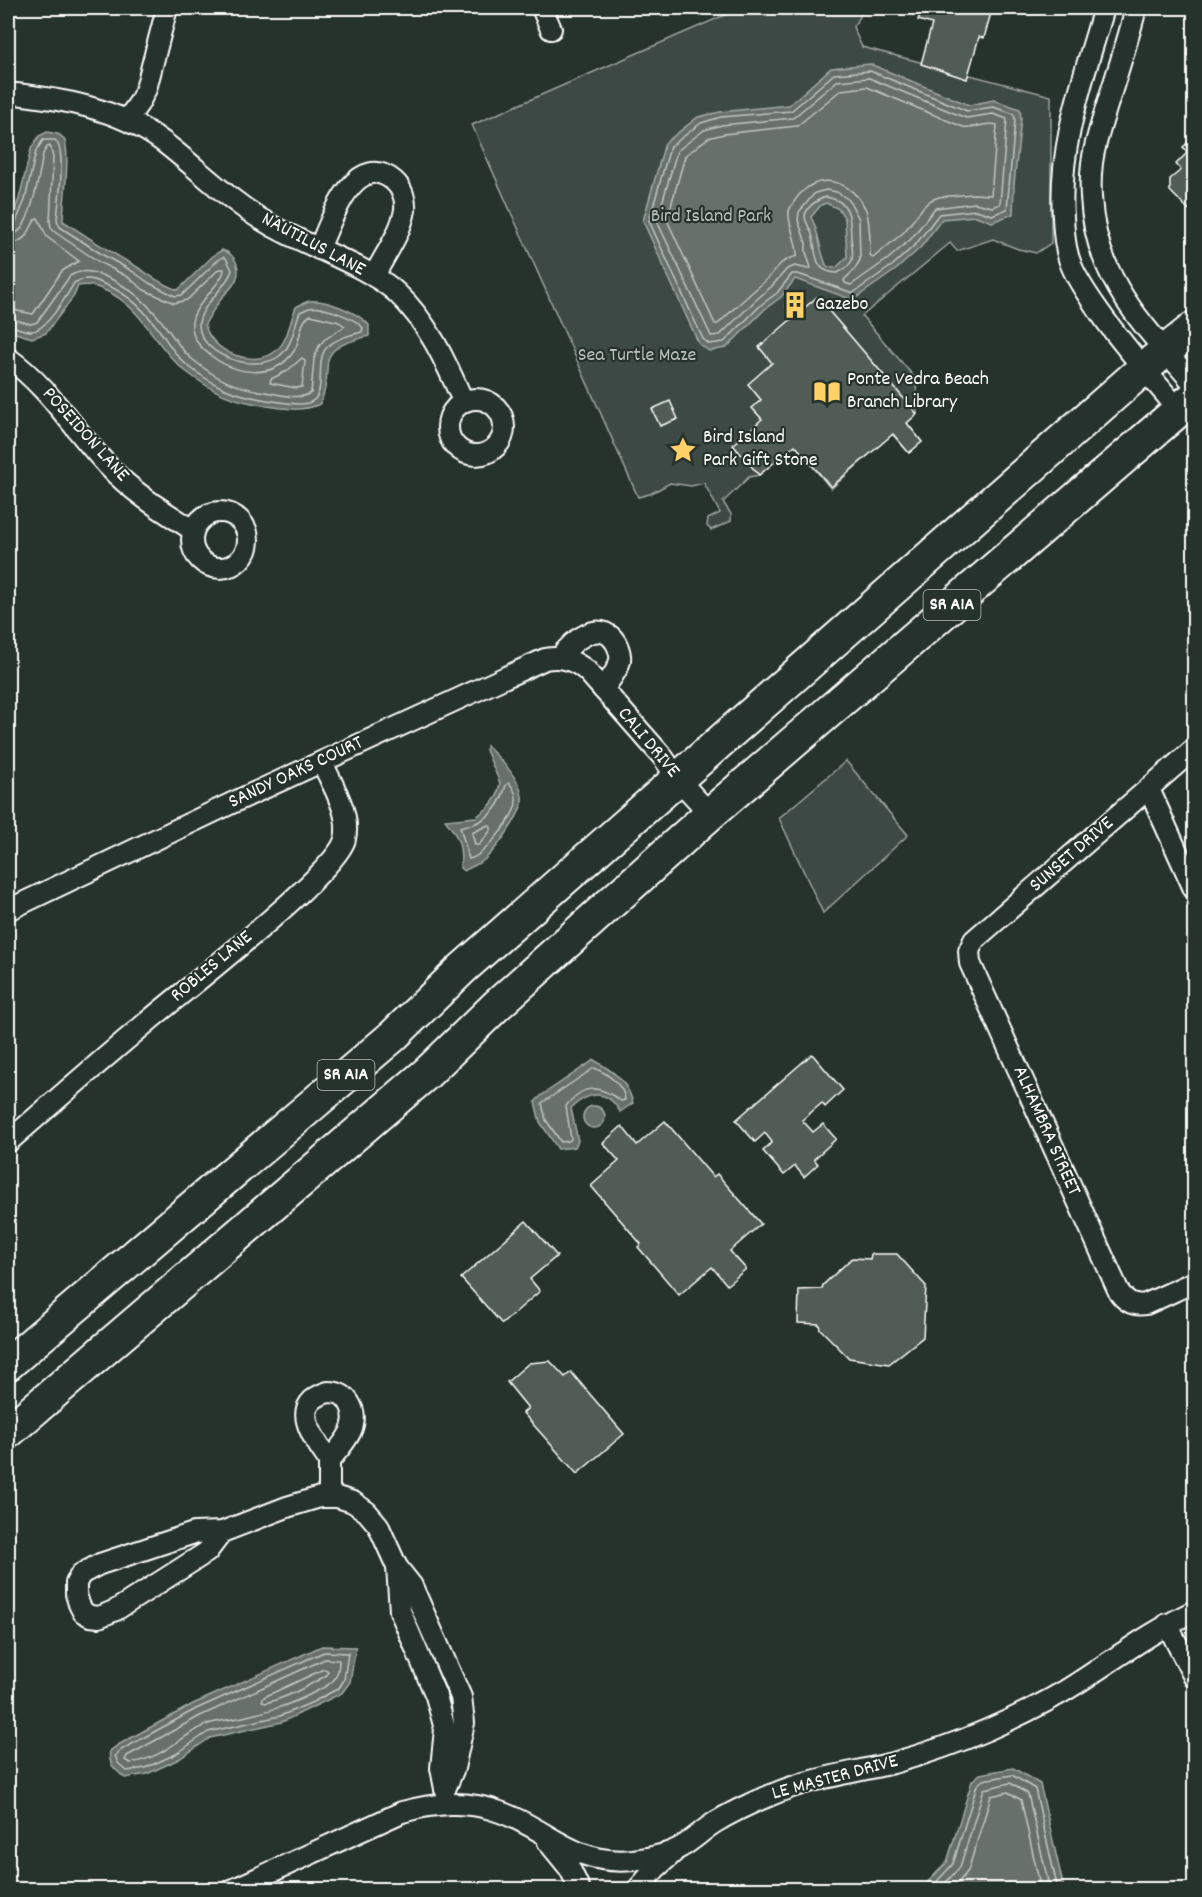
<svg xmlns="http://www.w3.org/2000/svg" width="1202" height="1897" viewBox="0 0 1202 1897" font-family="Dekko,sans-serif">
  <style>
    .green { fill: #3e4944; stroke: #9ea4a2; stroke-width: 1.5 }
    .water { fill: #67706c; stroke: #a4a9a7; stroke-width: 1.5; fill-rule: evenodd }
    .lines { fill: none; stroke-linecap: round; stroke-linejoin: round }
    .shore { stroke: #c2c6c4; stroke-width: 1.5 }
    .building { fill: #515c57; stroke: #fff; stroke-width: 1.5 }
    .street-casing { stroke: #fff; stroke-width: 24 }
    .primary-casing { stroke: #fff; stroke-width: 36 }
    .street { stroke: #26332d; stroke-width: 20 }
    .primary { stroke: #26332d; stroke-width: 32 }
    .labels { text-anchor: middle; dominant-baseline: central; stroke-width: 4.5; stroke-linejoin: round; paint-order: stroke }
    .shield { fill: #26332d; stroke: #bec2c0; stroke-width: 1.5 }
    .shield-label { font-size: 18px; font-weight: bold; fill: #fff }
    .park-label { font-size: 20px; fill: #bbbfbe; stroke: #26332d }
    .street-label { font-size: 20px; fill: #fff; stroke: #26332d }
    .poi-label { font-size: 20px; fill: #fff; stroke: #26332d; text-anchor: start }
  </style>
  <rect width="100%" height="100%" fill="#26332d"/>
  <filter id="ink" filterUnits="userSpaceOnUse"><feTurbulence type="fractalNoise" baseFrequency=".0167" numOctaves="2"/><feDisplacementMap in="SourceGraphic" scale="12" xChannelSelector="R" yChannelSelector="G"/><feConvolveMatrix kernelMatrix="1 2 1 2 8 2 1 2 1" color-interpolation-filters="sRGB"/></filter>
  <g filter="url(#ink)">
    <!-- green -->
    <g class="green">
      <path d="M741,8H861L862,13L853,27L862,47L1051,96V243L1036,253L1018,249L993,239L957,251L950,243L862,316L916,379L917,414L907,423L922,442L909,453L892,434L831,489L795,445L759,475L749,477L723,502L731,514V521L711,530L707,526L708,519L720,513L704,483L691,486L670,483L650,494L638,497L472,125Z"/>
      <path d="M846,761L908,835L823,913L779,818Z"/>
    </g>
    <!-- water -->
    <g class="water">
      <path d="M870,64L969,105L994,100L1020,109L1021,119L1014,184L1013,214L992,222L976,216L942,219L921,247L897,269L853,300L795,279L781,297L765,309L726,348L709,351L699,344L643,221L665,143L698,117L720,112L789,105L831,68ZM826,203L839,209L845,219L847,257L836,268L827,267C819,250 820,234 811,217L821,205Z"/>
      <path d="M47,132C53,133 60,133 64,139C71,151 63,205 63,221C86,236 108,251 132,264C148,273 159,284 178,290L214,255L222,250C237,254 243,272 233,285C230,290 224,294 221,299C215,307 210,315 205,324C210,352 255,370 277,350C288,340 290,321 296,307C300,305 305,302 310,301C326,299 359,313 369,325V336C307,351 338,364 320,404C302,412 286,409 267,406C230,400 214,393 184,370C154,346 143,306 104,290C95,286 89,284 78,286L74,296L46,333L32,338L8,331V228L19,199L31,149L39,136Z"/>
      <path d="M487,746C500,759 519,777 522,796C525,812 497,848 484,860C479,864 470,867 464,871L460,868C463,847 458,835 445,820L476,817L489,807L497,796L500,783L486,750Z"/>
      <path d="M594,1060C614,1072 627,1080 633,1103L620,1112C607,1088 588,1092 571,1108L578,1141L575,1147L558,1149L540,1122L535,1102L542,1095Z"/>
      <circle cx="594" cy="1117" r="11"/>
      <path d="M322,1646L356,1647L350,1682L342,1693L282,1722L210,1738L179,1759L147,1774L125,1778C116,1770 107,1764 110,1751L118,1745L193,1704Z"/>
      <path d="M1013,1768L1040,1784L1064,1889H921L947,1862L972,1781L980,1774Z"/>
    </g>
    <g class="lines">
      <!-- shore -->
      <g class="shore">
        <path d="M870,71L967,111L993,107L1014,114L1015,120L1007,209L992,215L976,210L939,214L916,244L893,265L853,293L798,274H792L777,293L762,304L724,342L709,344L703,339L649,221L670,147L701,123L721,117L791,111L834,74Z"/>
        <path d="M869,78L966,118L993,114L1007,119L1000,204L992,207L975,203L935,208L911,239L888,259L851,285L845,283L844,280L854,270L860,260L859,219L849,200L837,192L826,190L815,193L799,212L798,220L806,243V252L811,268L808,269L795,266L787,269L771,287L757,299L720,335L711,336L657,221L677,151L704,130L722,125L793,118L837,81Z"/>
        <path d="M867,87L963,127C975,129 986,122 997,125L991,195L973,194L939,197L931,200L924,206L904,232L873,258L870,255C871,248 869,216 866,210C853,182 821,170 799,195C795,200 791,205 789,211C787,223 797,239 797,256C775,263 779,268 764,282C749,295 733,309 718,324H715L667,220L685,156L708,138L724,134L797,126L841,90Z"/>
        <path d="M826,197C851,201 850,217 851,237C853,256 857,264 837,273C812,272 817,252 812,234C810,229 805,221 805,216C806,207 818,199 826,197Z"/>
        <path d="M8,227L15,224L25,200L36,151L43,140H55C67,150 58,204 57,220L60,227L103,255L132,271L149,283L175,296L182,295L218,260L223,257L226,258L232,270C227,288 199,306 199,325C200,356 254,373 278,357C293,347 293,328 300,312C303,311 306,309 309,308C321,305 356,318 363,328L362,332C350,335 338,338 328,346C312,361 330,397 308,403C295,406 280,402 267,400C232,394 217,388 188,366C176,356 171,347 162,334C147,313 130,294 104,284C93,279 85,276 74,283C67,295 46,332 31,331C23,331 15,326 8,325"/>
        <path d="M8,235C13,234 17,234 21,229C32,215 40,172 43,154L47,147L50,146L53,157L50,221L51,228L56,233L99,262L128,277L144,290L174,303L187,300L219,269H224C224,283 193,304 192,323C191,337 199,346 209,354C232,374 274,382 294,351C301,341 299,320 311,315L339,322L345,326L324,340L319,346L314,359L311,393C299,400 283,395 271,393C235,387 220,382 192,359C182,351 177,342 169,331C152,307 132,287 104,276C92,271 81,269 70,276L37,322L31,324L8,318"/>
        <path d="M8,244C24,243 29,233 35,219L38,218L47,237L79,261L62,271L33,314L8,309"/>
        <path d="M302,358L305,361L302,387L296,388L270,383L271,379L287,371Z"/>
        <path d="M509,783C516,790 518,800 514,810C509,823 483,857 469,859L460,827C466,825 473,825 478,822C494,815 502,800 506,785Z"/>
        <path d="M488,825L491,827V830L479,845H475L472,833Z"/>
        <path d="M594,1068C607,1073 624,1085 625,1100L621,1101C599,1085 584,1083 566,1106L571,1139L569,1141L561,1142L546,1120L542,1103Z"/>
        <path d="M324,1652L348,1653L344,1680L339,1688L313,1702L280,1716L208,1732L176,1754L145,1768L127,1771L118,1763L115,1756L121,1750L196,1709Z"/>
        <path d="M325,1659L339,1660C339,1682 330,1684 313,1693C289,1706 265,1712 239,1718C228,1720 213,1721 203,1726C176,1740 163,1758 130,1763L125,1760L127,1756L200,1716Z"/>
        <path d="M324,1669L328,1671L327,1675C308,1686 287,1698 265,1703L262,1701L264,1697Z"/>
        <path d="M929,1890L953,1864L977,1785L983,1780L1012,1775L1035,1789L1058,1890"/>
        <path d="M939,1890L960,1867L984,1789L1010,1783L1028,1794L1050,1890"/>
        <path d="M952,1890L968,1871L991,1796L1008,1792L1021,1800L1041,1890"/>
      </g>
    </g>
    <!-- building -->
    <g class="building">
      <path d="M923,8H972L991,13L984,38L979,37L967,79L921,64L932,24L918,20Z"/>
      <path d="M1194,137V211L1188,209L1170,191V179L1181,170L1176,164L1187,153L1183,147Z"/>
      <circle cx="795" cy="305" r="9"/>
      <path d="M817,297L917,414L907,423L922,442L909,453L893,434L831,487L795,445L759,475L733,445L762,419L752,408L761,400L748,384L772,363L759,347Z"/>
      <path d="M670,401L678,419L660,426L652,409Z"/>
      <path d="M812,1054L843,1090L825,1107L822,1103L802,1120L813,1132L823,1124L836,1139L814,1159L818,1164L804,1177L795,1166L784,1175L763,1151L772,1142L765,1133L755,1142L736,1120Z"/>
      <path d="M665,1121L713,1177L717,1174L761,1224L730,1251L746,1269L727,1285L712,1267L679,1295L638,1247L641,1244L591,1186L619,1161L603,1143L622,1126L637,1145Z"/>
      <path d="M526,1221L557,1256L530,1279L540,1291L502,1324L461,1278Z"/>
      <path d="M871,1254H897L926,1286L923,1337L889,1364L849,1358L820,1329L819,1324L798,1323L799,1290L822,1289L823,1285L852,1258L870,1259Z"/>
      <path d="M550,1361L565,1377L571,1372L624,1434L577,1474L523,1413L528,1408L507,1382L529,1363Z"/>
    </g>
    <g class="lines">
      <defs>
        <g id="street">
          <path d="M542,8L551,29"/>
          <path d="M1104,8C1084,78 1058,143 1063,217C1064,234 1065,251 1072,267C1080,286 1094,304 1106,321C1129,352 1154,381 1179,410"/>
          <path d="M1136,8C1125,53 1108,98 1096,143C1091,161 1090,179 1091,197C1095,280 1144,325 1194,384"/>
          <path d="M8,93C62,99 117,108 162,141C199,169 232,204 274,227C310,247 368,266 397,293C429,323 446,363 463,401"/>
          <path d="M127,120L139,103L146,89L167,8"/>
          <path d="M319,249C330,224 354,148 394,181C402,188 406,199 405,210C401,233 384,256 374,276"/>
          <path d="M8,358C49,387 74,430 108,466C132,492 163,511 193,530"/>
          <circle cx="476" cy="427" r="28"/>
          <circle cx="220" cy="540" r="28"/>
          <path d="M560,658C572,641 600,617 616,643C619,649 621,655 620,661C617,672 609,681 603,689"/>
          <path d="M1194,749L974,940L969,951L970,963L1119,1292C1126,1302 1134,1306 1146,1304L1194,1282"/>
          <path d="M1149,789L1194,889"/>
          <path d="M8,910L232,803L545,659C562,656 574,660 587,671L662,756L678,779L710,814"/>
          <path d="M8,1142C54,1102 99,1062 146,1023C181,993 337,873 345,839C351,813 332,785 322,762"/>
          <path d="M328,1392C339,1392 346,1395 351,1406C361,1427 342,1445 329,1461C315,1439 286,1405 328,1392Z"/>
          <path d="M329,1496V1461"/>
          <path d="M222,1532L207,1552L116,1610L99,1617L90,1616L83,1612L79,1604L76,1594V1583L81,1574L100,1564L194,1533L222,1532L287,1507L320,1497H337L353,1502L367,1512L378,1525L397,1567L412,1586L461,1697L464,1723L454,1768L445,1789"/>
          <path d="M397,1567L400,1611L436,1696L445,1729L441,1768L445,1789"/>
          <path d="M1167,1624L1194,1677"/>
          <path d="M548,1842L570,1869L580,1890"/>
          <path d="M232,1890L402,1812C435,1803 467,1800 500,1812C549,1829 573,1866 633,1860C649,1858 668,1855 681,1847C693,1840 703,1830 714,1823C732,1812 751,1803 771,1795C810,1778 852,1773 893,1763C925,1754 957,1743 987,1730C1019,1716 1050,1701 1079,1682C1119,1656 1151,1632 1194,1611"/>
          <path d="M637,1890L656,1868L673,1853"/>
        </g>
        <g id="primary">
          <path d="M8,1364L393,1036L462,969L1143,369L1194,328"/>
          <path d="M8,1432L427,1073L496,1006L710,814L1194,397"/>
        </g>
      </defs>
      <!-- street casing -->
      <use href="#street" class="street-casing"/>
      <!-- primary casing -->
      <use href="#primary" class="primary-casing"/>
      <!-- street -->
      <use href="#street" class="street"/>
      <!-- primary -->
      <use href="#primary" class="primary"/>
    </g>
  </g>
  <!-- icons -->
  <defs>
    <symbol id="building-bare" viewBox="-9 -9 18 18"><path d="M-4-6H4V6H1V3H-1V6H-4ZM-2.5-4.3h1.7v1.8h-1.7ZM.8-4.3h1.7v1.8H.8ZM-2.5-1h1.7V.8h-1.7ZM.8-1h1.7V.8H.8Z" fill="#ffd166" stroke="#26332d" stroke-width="2.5" paint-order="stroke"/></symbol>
    <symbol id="library-bare" viewBox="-9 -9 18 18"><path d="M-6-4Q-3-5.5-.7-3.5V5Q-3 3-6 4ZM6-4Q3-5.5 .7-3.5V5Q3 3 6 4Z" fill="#ffd166" stroke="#26332d" stroke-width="2.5" paint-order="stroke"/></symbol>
    <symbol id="sight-bare" viewBox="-9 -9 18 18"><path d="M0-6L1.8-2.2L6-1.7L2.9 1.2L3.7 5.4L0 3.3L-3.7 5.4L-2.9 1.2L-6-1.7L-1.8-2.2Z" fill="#ffd166" stroke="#26332d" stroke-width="2.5" paint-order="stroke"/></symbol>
  </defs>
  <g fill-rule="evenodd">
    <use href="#building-bare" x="776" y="286" width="38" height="38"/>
    <use href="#library-bare" x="808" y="373" width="38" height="38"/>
    <use href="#sight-bare" x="664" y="431" width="38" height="38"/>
  </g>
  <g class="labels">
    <!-- shield labels -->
    <g class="shield">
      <rect x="923.5" y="590" width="57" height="30" rx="4.5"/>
      <rect x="317.5" y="1060" width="57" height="30" rx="4.5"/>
    </g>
    <g class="shield-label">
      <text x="952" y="605">SR A1A</text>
      <text x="346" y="1075">SR A1A</text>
    </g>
    <!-- park labels -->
    <g class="park-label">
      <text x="711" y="217">Bird Island Park</text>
      <text x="637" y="356">Sea Turtle Maze</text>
    </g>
    <!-- street labels -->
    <g class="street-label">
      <text transform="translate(313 245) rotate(28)">NAUTILUS LANE</text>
      <text transform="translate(85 435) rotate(48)">POSEIDON LANE</text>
      <text transform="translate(648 743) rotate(50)">CALI DRIVE</text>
      <text transform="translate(296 773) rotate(-25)">SANDY OAKS COURT</text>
      <text transform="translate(1072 855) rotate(-41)">SUNSET DRIVE</text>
      <text transform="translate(212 967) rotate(-40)">ROBLES LANE</text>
      <text transform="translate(1046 1131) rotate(66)">ALHAMBRA STREET</text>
      <text transform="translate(835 1778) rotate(-15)">LE MASTER DRIVE</text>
    </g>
    <!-- poi labels -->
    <g class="poi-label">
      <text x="815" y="305">Gazebo</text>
      <text x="847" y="380">Ponte Vedra Beach<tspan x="847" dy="23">Branch Library</tspan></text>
      <text x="703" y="438">Bird Island<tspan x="703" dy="23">Park Gift Stone</tspan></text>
    </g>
  </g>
  <!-- margin -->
  <rect width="1202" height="1897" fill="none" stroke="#26332d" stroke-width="30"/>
  <rect x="15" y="15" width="1172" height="1867" fill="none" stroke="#fff" stroke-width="2" filter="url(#ink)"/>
</svg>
